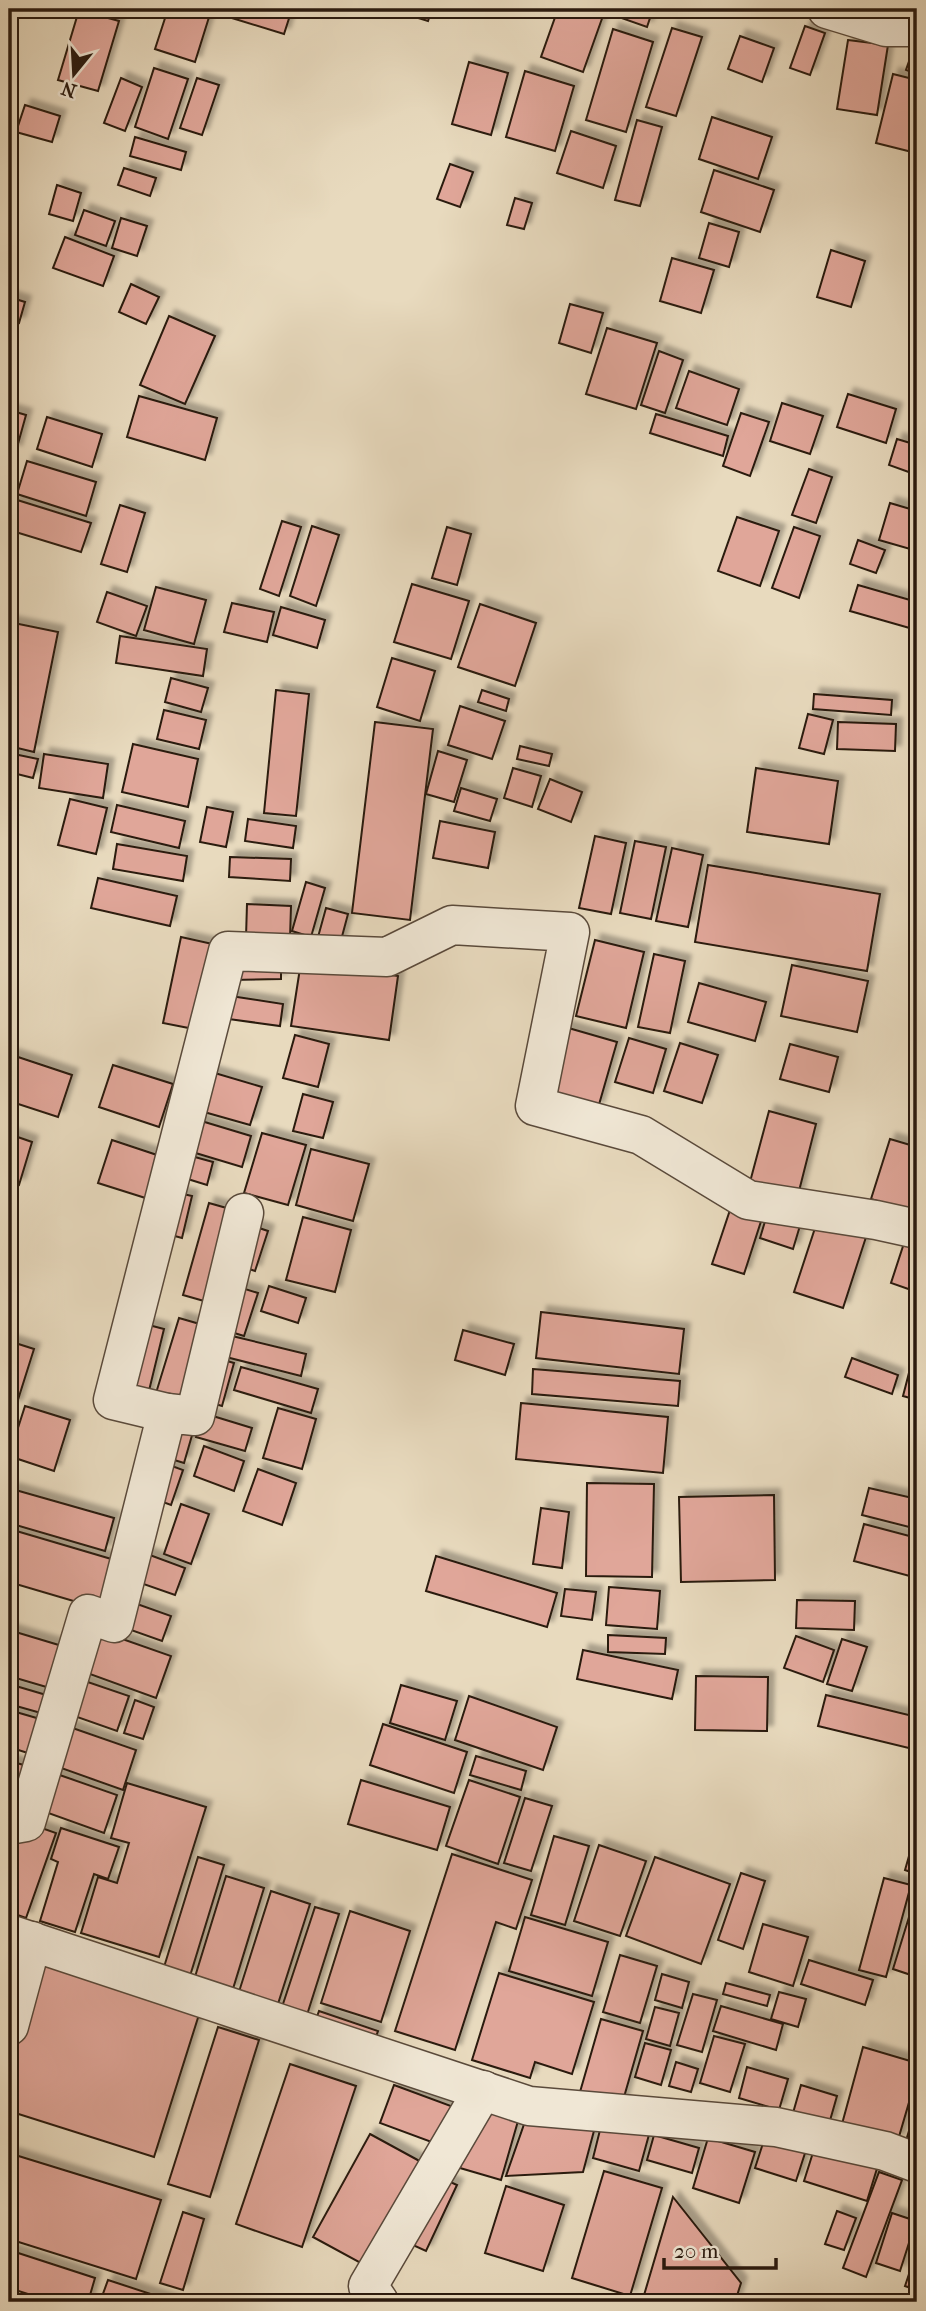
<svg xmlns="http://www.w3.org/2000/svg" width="926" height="2311" viewBox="0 0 926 2311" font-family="'IM FELL French Canon',serif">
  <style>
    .building { fill: #e0a699; stroke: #2a1a0f; stroke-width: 2; filter: url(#shadow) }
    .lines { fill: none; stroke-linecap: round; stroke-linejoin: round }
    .minor-casing { stroke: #5a4a3b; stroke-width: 41 }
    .minor { stroke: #f0e7d5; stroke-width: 38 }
  </style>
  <defs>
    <filter id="shadow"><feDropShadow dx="6" dy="-6" stdDeviation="2" flood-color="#0004"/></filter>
  </defs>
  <rect width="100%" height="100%" fill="#e8dabe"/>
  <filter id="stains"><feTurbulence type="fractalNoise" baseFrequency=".00286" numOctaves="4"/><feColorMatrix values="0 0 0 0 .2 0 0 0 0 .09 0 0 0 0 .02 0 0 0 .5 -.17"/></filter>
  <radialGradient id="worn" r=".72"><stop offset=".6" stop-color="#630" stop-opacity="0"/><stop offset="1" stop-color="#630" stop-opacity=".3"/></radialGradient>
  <!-- building -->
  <g class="building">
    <path d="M168,9H193L210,14L195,62L155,49Z"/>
    <path d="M235,9H292L284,34L232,18Z"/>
    <path d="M389,9H432L428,21Z"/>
    <path d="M558,9H592L604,13L583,72L541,57Z"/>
    <path d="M612,9H653L647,27L610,14Z"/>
    <path d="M79,10L119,21L98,91L58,80Z"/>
    <path d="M805,26L825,33L810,75L790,68Z"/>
    <path d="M672,28L702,37L676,116L646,107Z"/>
    <path d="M613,29L653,42L626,132L586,120Z"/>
    <path d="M740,36L774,48L762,82L728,69Z"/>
    <path d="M848,40L888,45L877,115L837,109Z"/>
    <path d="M913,50L917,51V74L906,70Z"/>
    <path d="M469,62L508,73L491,135L452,124Z"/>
    <path d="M154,68L188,79L168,139L135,127Z"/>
    <path d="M525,71L574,86L555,151L506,137Z"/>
    <path d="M893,74L917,80V130L912,152L876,143Z"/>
    <path d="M121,78L142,87L125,131L104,123Z"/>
    <path d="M197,78L219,85L202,135L180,128Z"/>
    <path d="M25,105L60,116L52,142L16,132Z"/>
    <path d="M712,117L772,137L758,179L699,159Z"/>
    <path d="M637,120L662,127L640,206L615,200Z"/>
    <path d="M571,131L616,146L603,188L557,173Z"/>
    <path d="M135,137L186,152L181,170L130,156Z"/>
    <path d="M450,164L473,172L460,207L437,199Z"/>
    <path d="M124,168L156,178L150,196L118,185Z"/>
    <path d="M714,170L774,190L760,232L701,212Z"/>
    <path d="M57,185L81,193L73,221L49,214Z"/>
    <path d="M515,198L532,203L524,229L507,225Z"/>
    <path d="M84,210L115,221L106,246L75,235Z"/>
    <path d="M121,218L147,226L137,256L112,248Z"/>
    <path d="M709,223L739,232L729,267L699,258Z"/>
    <path d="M65,237L114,256L103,286L53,268Z"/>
    <path d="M831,250L865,261L851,307L817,297Z"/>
    <path d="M672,258L714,270L701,313L660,301Z"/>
    <path d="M131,284L159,297L146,324L119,312Z"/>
    <path d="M9,297L25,302L19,323L9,321Z"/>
    <path d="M570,304L603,313L591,353L559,343Z"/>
    <path d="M169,316L215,336L185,404L140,385Z"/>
    <path d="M607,328L657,343L636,409L586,394Z"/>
    <path d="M659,351L683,360L665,413L641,405Z"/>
    <path d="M689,371L739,389L727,425L676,408Z"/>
    <path d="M848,394L896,409L886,443L837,427Z"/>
    <path d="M139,396L217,418L205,460L127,437Z"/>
    <path d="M782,403L823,416L810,454L770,441Z"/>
    <path d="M9,410L26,415L16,451L9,449Z"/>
    <path d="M741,413L769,422L750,476L723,466Z"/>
    <path d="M656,414L728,436L723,456L650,433Z"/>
    <path d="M47,417L102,434L92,467L37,449Z"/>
    <path d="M897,439L917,445V475L889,465Z"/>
    <path d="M27,461L96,482L86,516L17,494Z"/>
    <path d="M809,469L832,477L816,523L792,515Z"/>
    <path d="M14,499L91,523L81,552L9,530V518Z"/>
    <path d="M890,503L917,511V551L879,540Z"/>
    <path d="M120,505L145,513L127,572L101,564Z"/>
    <path d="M737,517L779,531L760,586L718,571Z"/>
    <path d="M282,521L301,527L279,596L260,589Z"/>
    <path d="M312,526L339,535L316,606L290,596Z"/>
    <path d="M447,527L471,534L457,585L432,578Z"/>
    <path d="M794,527L820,536L799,598L772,588Z"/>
    <path d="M858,540L885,550L876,573L850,564Z"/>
    <path d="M412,584L469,601L451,659L394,642Z"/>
    <path d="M858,585L917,602V613L913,629L850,611Z"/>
    <path d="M156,587L206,600L194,644L144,630Z"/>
    <path d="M107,592L147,606L136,636L97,622Z"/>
    <path d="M232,603L274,612L267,642L224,632Z"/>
    <path d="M480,604L536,623L515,686L458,667Z"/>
    <path d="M281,607L325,620L317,648L273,635Z"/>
    <path d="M9,622L58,632L34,752L9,746Z"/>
    <path d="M120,636L207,649L203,676L116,663Z"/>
    <path d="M392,658L435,671L420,721L377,707Z"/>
    <path d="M171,678L208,688L201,712L165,702Z"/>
    <path d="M276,690L309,694L296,816L264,813Z"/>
    <path d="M482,690L509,699L506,711L478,702Z"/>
    <path d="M814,694L892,700L891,715L813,709Z"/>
    <path d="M460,706L505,721L492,759L448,745Z"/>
    <path d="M164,710L206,720L199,749L157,739Z"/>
    <path d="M808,714L833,720L824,754L799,748Z"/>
    <path d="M375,722L433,729L410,920L352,913Z"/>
    <path d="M838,722L896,724L895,751L837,749Z"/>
    <path d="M133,744L198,759L188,807L122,792Z"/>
    <path d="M520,746L552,754L549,766L517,759Z"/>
    <path d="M438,751L467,760L454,802L426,794Z"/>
    <path d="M9,753L38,759L33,778L9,772Z"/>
    <path d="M44,754L108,764L103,798L39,788Z"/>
    <path d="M513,768L541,776L532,807L504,798Z"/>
    <path d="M756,768L838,781L829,844L747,832Z"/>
    <path d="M550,779L582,792L571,822L538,809Z"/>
    <path d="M461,788L497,799L490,821L454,811Z"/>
    <path d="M70,799L107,808L96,854L58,845Z"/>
    <path d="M117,805L185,821L179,848L111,832Z"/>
    <path d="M207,807L233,812L226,847L200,842Z"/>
    <path d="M248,819L296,826L293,848L245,841Z"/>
    <path d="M440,821L495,832L488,868L433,858Z"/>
    <path d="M595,836L626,843L611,914L579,908Z"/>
    <path d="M635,841L666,847L651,919L620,913Z"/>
    <path d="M117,844L187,856L183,881L113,869Z"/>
    <path d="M672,848L703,855L688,927L656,921Z"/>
    <path d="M230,857L291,859L290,881L229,877Z"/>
    <path d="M708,865L880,894L867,971L695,942Z"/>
    <path d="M98,878L177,896L170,926L91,908Z"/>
    <path d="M306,882L325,888L311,937L292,931Z"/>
    <path d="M247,904L291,906L290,938L246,937Z"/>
    <path d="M326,908L348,914L340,944L318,937Z"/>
    <path d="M181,937L217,945L199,1030L163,1023Z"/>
    <path d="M595,940L644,952L626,1028L576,1016Z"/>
    <path d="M654,954L685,961L670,1033L638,1027Z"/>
    <path d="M281,957V979L230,980L229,960Z"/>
    <path d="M301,962L398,976L389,1040L291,1026Z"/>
    <path d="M792,965L868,981L857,1032L781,1016Z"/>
    <path d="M699,983L766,1002L755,1041L688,1022Z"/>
    <path d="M224,995L283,1004L280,1026L221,1018Z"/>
    <path d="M565,1027L617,1042L598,1108L546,1094Z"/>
    <path d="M295,1035L329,1044L318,1087L283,1078Z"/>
    <path d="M629,1038L666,1049L653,1093L615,1082Z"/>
    <path d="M680,1043L718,1055L702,1103L664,1091Z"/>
    <path d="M790,1044L838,1057L829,1092L780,1079Z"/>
    <path d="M12,1055L72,1075L58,1117L9,1101V1065Z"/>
    <path d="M113,1065L173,1084L159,1127L99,1107Z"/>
    <path d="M208,1071L262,1087L250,1125L197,1110Z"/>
    <path d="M303,1094L333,1102L323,1138L293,1131Z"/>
    <path d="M769,1111L816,1124L798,1195L750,1182Z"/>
    <path d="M198,1120L251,1136L242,1167L189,1151Z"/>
    <path d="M262,1133L306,1145L288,1205L244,1193Z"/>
    <path d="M9,1134L32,1142L19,1185L9,1181Z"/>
    <path d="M890,1139L917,1147V1213L871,1199Z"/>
    <path d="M112,1140L172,1160L158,1202L98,1183Z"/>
    <path d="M311,1149L369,1164L353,1221L296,1205Z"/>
    <path d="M184,1154L213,1162L207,1185L178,1176Z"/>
    <path d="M170,1191L192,1196L182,1238L160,1232Z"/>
    <path d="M733,1201L764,1212L744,1274L712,1264Z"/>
    <path d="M209,1203L237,1211L211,1303L183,1295Z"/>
    <path d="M769,1208L802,1219L793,1249L760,1238Z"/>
    <path d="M303,1217L351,1230L335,1292L286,1280Z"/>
    <path d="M818,1219L867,1234L843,1308L794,1292Z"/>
    <path d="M247,1224L268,1231L255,1271L234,1264Z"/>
    <path d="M906,1237L917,1241V1292L891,1283Z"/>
    <path d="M229,1284L258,1293L244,1336L215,1327Z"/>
    <path d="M269,1286L306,1298L298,1323L261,1311Z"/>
    <path d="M541,1312L684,1329L679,1374L536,1358Z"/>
    <path d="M179,1318L210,1327L186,1403L156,1393Z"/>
    <path d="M141,1323L164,1329L146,1403L122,1396Z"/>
    <path d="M463,1330L514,1344L505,1375L455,1360Z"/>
    <path d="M232,1336L306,1354L301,1376L226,1357Z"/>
    <path d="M9,1341L34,1349L16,1406L9,1404Z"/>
    <path d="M213,1357L234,1363L222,1406L202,1400Z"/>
    <path d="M852,1358L898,1375L892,1394L845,1377Z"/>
    <path d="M241,1367L318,1389L311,1413L234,1390Z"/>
    <path d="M533,1369L680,1381L678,1406L532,1394Z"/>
    <path d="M910,1369L917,1372V1400L903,1396Z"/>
    <path d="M521,1403L668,1417L663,1473L516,1459Z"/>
    <path d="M25,1406L70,1420L54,1471L9,1456Z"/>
    <path d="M278,1408L316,1419L302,1469L263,1458Z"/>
    <path d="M203,1413L252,1428L245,1451L196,1437Z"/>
    <path d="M172,1418L195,1425L184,1463L161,1456Z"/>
    <path d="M204,1446L244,1461L234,1491L194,1476Z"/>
    <path d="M161,1462L183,1470L171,1505L149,1497Z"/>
    <path d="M258,1469L296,1483L282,1525L243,1511Z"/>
    <path d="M587,1483L654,1484L652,1577L586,1576Z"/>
    <path d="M869,1488L917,1499V1529L862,1515Z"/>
    <path d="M12,1489L114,1518L105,1551L9,1523V1500Z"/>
    <path d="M774,1495L775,1580L681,1582L679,1497Z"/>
    <path d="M181,1504L209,1514L191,1564L164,1554Z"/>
    <path d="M541,1508L569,1512L562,1568L533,1564Z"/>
    <path d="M864,1524L917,1538V1578L854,1561Z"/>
    <path d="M13,1530L118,1561L104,1610L9,1582V1544Z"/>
    <path d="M139,1551L185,1568L175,1595L129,1579Z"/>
    <path d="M436,1556L557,1593L547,1627L426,1591Z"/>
    <path d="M609,1587L660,1591L657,1629L606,1625Z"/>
    <path d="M565,1589L596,1592L592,1620L561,1616Z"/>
    <path d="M123,1599L171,1616L162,1641L114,1624Z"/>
    <path d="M797,1600L855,1601L854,1630L796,1628Z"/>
    <path d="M91,1628L171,1656L156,1698L76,1669Z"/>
    <path d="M9,1630L72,1649L60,1691L9,1676Z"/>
    <path d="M608,1635L666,1638L665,1654L608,1652Z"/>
    <path d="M796,1636L834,1650L823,1682L784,1668Z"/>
    <path d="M842,1639L867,1647L852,1691L827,1684Z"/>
    <path d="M583,1650L678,1670L672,1699L577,1679Z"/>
    <path d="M696,1676L768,1677L767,1731L695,1730Z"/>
    <path d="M73,1677L129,1696L117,1731L60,1711Z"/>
    <path d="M9,1684L53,1697L48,1715L9,1704Z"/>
    <path d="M401,1685L457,1701L445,1740L390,1723Z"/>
    <path d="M826,1695L917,1717V1750L818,1726Z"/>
    <path d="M469,1696L557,1727L543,1770L455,1740Z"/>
    <path d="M135,1700L154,1707L143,1739L124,1733Z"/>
    <path d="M9,1710L47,1721L37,1756L9,1747Z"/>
    <path d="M61,1724L136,1750L123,1790L47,1763Z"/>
    <path d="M383,1724L467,1752L454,1793L370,1765Z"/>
    <path d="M476,1756L526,1771L521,1790L470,1775Z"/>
    <path d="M9,1761L35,1768L27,1796L9,1791Z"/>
    <path d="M51,1772L117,1795L104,1833L37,1809Z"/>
    <path d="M361,1780L450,1807L437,1850L348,1824Z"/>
    <path d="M469,1780L520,1797L498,1864L446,1846Z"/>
    <path d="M127,1783L206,1807L159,1957L81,1933L98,1877L117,1883L129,1843L111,1838Z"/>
    <path d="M525,1798L552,1806L531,1871L504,1863Z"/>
    <path d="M33,1825L56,1833L26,1918L9,1912V1831Z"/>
    <path d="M61,1828L119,1847L108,1879L94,1874L75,1932L40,1921L58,1862L51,1859Z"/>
    <path d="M917,1828V1874L905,1870Z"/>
    <path d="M554,1836L589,1846L565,1925L531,1915Z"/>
    <path d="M599,1845L646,1861L620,1936L574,1921Z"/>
    <path d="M452,1854L532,1880L516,1929L496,1922L455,2050L395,2031Z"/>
    <path d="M198,1857L224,1865L190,1976L164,1967Z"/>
    <path d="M655,1857L730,1884L701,1964L626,1936Z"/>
    <path d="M741,1873L765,1881L743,1949L718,1940Z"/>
    <path d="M226,1876L264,1888L232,1992L194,1980Z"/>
    <path d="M884,1878L911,1885L886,1977L859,1970Z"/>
    <path d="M271,1891L310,1904L276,2010L237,1998Z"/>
    <path d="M917,1891V1977L893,1969Z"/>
    <path d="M315,1907L339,1914L306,2018L281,2010Z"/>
    <path d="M350,1911L410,1931L381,2022L321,2003Z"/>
    <path d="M525,1917L608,1942L592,1996L509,1971Z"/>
    <path d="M763,1924L808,1937L793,1986L749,1972Z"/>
    <path d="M39,1954L202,2005L154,2157L9,2111V2048Z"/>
    <path d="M620,1955L657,1966L640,2023L603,2012Z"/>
    <path d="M809,1960L873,1980L865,2005L801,1984Z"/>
    <path d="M499,1973L594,2002L572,2074L535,2062L530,2078L472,2060Z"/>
    <path d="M662,1974L689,1982L682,2008L655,2000Z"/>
    <path d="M726,1983L770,1995L767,2006L723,1994Z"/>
    <path d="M779,1992L806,1999L798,2027L771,2019Z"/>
    <path d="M693,1994L717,2000L702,2052L677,2045Z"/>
    <path d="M721,2006L783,2024L776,2050L713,2031Z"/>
    <path d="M655,2007L679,2013L670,2046L646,2039Z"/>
    <path d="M319,2011L378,2031L372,2048L313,2028Z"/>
    <path d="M601,2019L643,2031L622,2104L580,2092Z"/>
    <path d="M218,2027L259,2040L210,2197L168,2184Z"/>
    <path d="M714,2036L745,2044L730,2092L700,2083Z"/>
    <path d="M645,2043L671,2050L661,2085L635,2077Z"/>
    <path d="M863,2047L917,2063V2075L898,2140L842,2124Z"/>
    <path d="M676,2062L698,2069L691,2092L669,2086Z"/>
    <path d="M290,2064L356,2086L302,2247L236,2224Z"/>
    <path d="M747,2067L788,2079L779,2110L739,2098Z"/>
    <path d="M394,2085L459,2109L445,2147L380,2123Z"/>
    <path d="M801,2085L837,2096L829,2124L793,2113Z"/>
    <path d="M477,2109L518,2121L501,2180L460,2168Z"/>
    <path d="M529,2110L595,2127L583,2172L506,2176Z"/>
    <path d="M915,2111H917V2148L905,2144Z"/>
    <path d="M603,2118L650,2131L639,2171L593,2158Z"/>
    <path d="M370,2134L425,2164L368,2267L313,2237Z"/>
    <path d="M654,2135L699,2148L692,2173L647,2160Z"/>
    <path d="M765,2137L806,2150L796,2181L755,2168Z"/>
    <path d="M708,2138L755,2152L739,2203L693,2188Z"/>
    <path d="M816,2143L879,2162L867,2201L804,2181Z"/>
    <path d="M12,2154L161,2200L136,2279L9,2239V2164Z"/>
    <path d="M604,2171L662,2188L630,2296L572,2278Z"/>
    <path d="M879,2172L902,2180L866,2277L843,2268Z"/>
    <path d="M435,2175L457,2185L426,2251L404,2241Z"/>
    <path d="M506,2186L564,2205L543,2271L485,2253Z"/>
    <path d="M673,2197L741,2283L735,2302H642Z"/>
    <path d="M837,2211L856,2218L844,2250L825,2244Z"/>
    <path d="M183,2212L204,2219L183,2290L160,2283Z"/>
    <path d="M892,2213L916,2221L900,2271L876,2263Z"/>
    <path d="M9,2250L95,2278L88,2302H53L9,2288Z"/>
    <path d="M917,2250V2290L905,2286Z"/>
    <path d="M108,2280L175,2302H100Z"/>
  </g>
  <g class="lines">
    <defs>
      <g id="minor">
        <path d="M827,9L886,27H917"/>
        <path d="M167,1413L113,1400L228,951L387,957L452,925L570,932L535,1106L641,1135L748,1200L876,1220L917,1229"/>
        <path d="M9,1825L26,1822L88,1614L114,1623L167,1413L195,1416L244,1213"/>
        <path d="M9,1934L529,2106L776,2127L885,2151L917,2163"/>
        <path d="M9,2026L32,1941"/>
        <path d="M379,2302L368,2286L483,2090"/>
      </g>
    </defs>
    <!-- minor casing -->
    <use href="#minor" class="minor-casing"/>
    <!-- minor -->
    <use href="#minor" class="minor"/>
  </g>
  <!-- margin -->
  <rect width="926" height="2311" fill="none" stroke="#e8dabe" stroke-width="35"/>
  <rect x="10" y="10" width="905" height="2290" fill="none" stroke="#2a1a0f" stroke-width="3.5"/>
  <rect x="18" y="18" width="891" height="2276" fill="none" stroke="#2a1a0f" stroke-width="2"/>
  <!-- north arrow -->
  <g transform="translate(74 74) rotate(198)" stroke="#f0e7d5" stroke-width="5" paint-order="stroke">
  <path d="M0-5L12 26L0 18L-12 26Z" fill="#2a1a0f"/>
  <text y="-10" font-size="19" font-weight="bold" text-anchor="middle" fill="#2a1a0f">N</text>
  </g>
  <!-- scale -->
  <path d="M664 2258v10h112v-10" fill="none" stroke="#2a1a0f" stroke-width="3.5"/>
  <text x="674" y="2258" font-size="21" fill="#2a1a0f" stroke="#f0e7d5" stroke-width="5" paint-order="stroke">20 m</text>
  <rect width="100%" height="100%" filter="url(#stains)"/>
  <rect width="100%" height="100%" fill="url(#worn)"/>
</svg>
